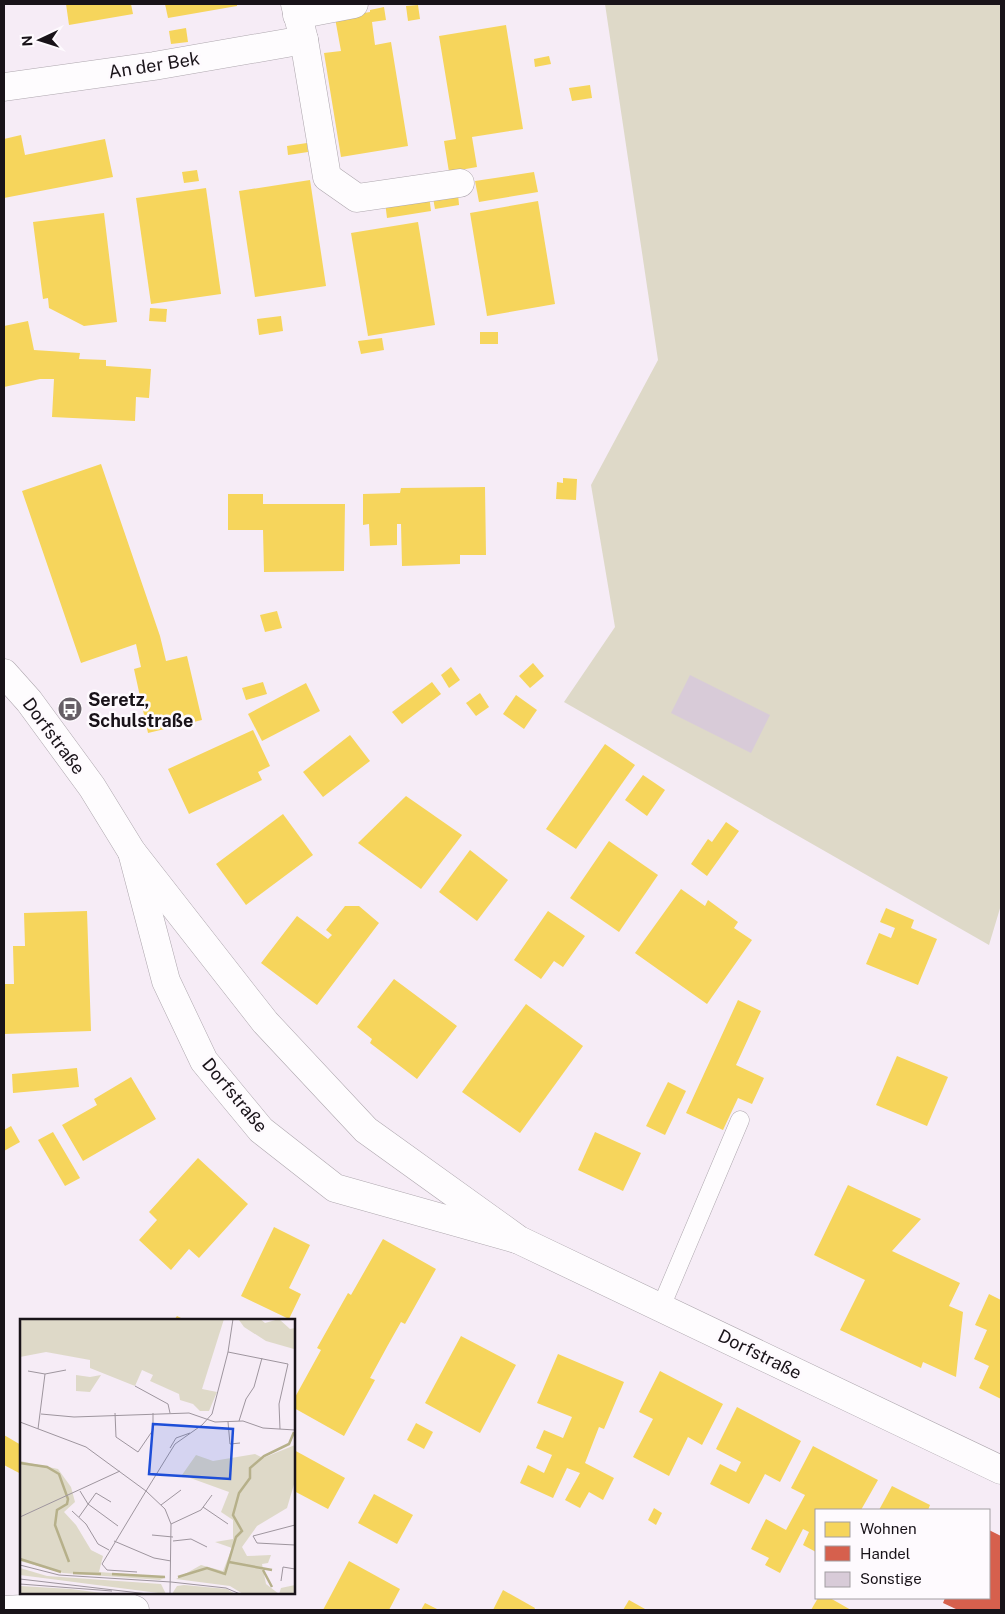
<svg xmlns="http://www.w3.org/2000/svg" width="1005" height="1614" viewBox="0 0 1005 1614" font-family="'Public Sans',sans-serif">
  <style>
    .green { fill: #ded9c8 }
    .homes { fill: #f6d55c }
    .shops { fill: #d6604d }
    .building { fill: #d8cbd8 }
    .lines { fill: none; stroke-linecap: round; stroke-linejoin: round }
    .service-casing { stroke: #aea7ae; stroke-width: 19 }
    .minor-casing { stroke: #aea7ae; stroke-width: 29 }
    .secondary-casing { stroke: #aea7ae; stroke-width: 29 }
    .service { stroke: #fefcfe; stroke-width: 18 }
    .minor { stroke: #fefcfe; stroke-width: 28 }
    .secondary { stroke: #fefcfe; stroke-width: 28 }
    .labels { text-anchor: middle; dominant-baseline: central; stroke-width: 5; stroke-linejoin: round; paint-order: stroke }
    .street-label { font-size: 18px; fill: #191319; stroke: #fefafe }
    .poi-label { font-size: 18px; font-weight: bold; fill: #191319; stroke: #fefafe; text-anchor: start }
    .inset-river { fill: none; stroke: #b6b08a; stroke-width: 2.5 }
    .inset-road { fill: none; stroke: #9e959e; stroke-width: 1 }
    .view { fill: #1d4ed8; fill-opacity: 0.15; stroke: #1d4ed8; stroke-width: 2.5 }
    .inset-edge { fill: none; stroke: #191319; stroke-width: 2.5 }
  </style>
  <rect width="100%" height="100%" fill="#f6ecf6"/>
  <!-- green -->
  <path class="green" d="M605,4H1001V905L989,945L564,702L615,627L591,485L658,360Z"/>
  <!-- homes -->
  <g class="homes">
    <path d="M66,4H131L133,14L69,25Z"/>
    <path d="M165,4H237V6L168,18Z"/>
    <path d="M418,5L420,19L408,21L406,6Z"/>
    <path d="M384,7L386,20L372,22L375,45L391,42L408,146L341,157L324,53L341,51L335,18L370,12V10Z"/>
    <path d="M506,25L523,129L472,137L477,167L449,172L444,141L456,139L439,36Z"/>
    <path d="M186,28L188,42L171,44L169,31Z"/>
    <path d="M549,56L551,64L535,67L534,59Z"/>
    <path d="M590,85L592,98L572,101L569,88Z"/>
    <path d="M21,135L25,155L105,139L113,177L4,198V139Z"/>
    <path d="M307,143L308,152L288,155L287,146Z"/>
    <path d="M197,170L199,181L184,183L182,172Z"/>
    <path d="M534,172L538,192L479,202L475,181Z"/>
    <path d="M310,180L326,286L255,297L239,191Z"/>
    <path d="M206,188L221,294L151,304L136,198Z"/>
    <path d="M458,194L459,205L435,209L433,198Z"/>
    <path d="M429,195L431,211L387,218L385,202Z"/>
    <path d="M538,201L555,304L487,316L470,213Z"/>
    <path d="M104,213L117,322L84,326L49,308L48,298L43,299L33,222Z"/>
    <path d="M418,222L435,325L368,336L351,233Z"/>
    <path d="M150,308L167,309L166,322L149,321Z"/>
    <path d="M281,316L283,331L259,335L257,319Z"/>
    <path d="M28,321L34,350L80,353L79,359L106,360V366L151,369L149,398L136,397L135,421L52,417L54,379H40L4,387V326Z"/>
    <rect x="480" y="332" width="18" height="12"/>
    <path d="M382,338L384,350L361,354L358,341Z"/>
    <path d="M101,464L160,636L166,661L187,656L202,720L148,733L134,669L141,667L136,644L81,663L22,491Z"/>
    <path d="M563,478L577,479L576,500L556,499L557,482L563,483Z"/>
    <path d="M485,487L486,555H460V564L402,566L401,524H397V545L370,546L369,524L363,525V494L400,493L401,488Z"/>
    <path d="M228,494H263V504H345L344,571L264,572L263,530H228Z"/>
    <path d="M277,611L282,628L265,632L260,615Z"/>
    <path d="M533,663L544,676L530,688L519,676Z"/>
    <path d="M451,667L460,680L449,688L441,675Z"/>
    <path d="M263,682L267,694L246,700L242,688Z"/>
    <path d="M432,682L441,694L402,724L392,712Z"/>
    <path d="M306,683L320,711L262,741L248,714Z"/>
    <path d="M480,693L489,707L476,716L466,703Z"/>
    <path d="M516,695L537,710L524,729L503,714Z"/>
    <path d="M253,730L270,766L258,772L262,780L189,814L168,769Z"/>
    <path d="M350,735L370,761L323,797L303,772Z"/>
    <path d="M605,744L635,765L576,849L546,829Z"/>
    <path d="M643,775L665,790L647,816L625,800Z"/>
    <path d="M406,796L462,835L421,889L358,843Z"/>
    <path d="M283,814L313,855L246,905L216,864Z"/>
    <path d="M726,822L739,831L707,876L691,864L708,839L712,842Z"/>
    <path d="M609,841L658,875L619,932L570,898Z"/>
    <path d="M470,850L508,880L477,921L439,892Z"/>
    <path d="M681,889L705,906L708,900L738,922L734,928L752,940L707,1004L635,953Z"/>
    <path d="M345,906H359L379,923L317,1005L261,963L297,916L328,939L332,935L326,930Z"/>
    <path d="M886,908L914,920L911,928L937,939L918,985L866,964L879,933L891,938L895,928L880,922Z"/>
    <path d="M87,911L91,1031L4,1034V984H14L13,946H25L24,913Z"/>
    <path d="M548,911L585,936L563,967L554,961L541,979L514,960Z"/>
    <path d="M394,979L457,1026L417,1079L370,1043L372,1039L357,1027Z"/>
    <path d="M738,1000L761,1011L736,1065L764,1078L752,1104L738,1098L723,1130L686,1113Z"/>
    <path d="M526,1004L583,1046L520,1133L462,1092Z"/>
    <path d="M897,1056L948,1077L927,1126L876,1105Z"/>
    <path d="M77,1068L79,1087L13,1093L12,1074Z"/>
    <path d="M131,1077L156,1119L83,1161L62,1125L97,1105L94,1099Z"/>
    <path d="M668,1082L686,1091L665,1135L646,1126Z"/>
    <path d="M11,1126L20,1142L4,1151V1130Z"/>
    <path d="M53,1132L80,1178L65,1186L38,1140Z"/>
    <path d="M595,1132L641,1153L623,1191L578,1170Z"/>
    <path d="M198,1158L248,1204L199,1258L189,1249L171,1270L139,1240L157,1220L149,1212Z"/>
    <path d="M848,1185L921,1219L892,1251L960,1283L949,1306L963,1312L956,1377L923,1362L921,1368L840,1330L865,1280L814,1255Z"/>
    <path d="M274,1227L310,1245L289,1288L301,1294L289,1319L241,1296Z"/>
    <path d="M383,1239L436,1269L405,1324L401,1322L388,1345L370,1378L375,1380L344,1436L294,1408V1399L321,1350L317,1348L348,1293L351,1295Z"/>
    <path d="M989,1294L1001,1300V1399L979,1388L989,1366L974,1359L987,1330L975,1325Z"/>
    <path d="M177,1316L185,1320H174Z"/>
    <path d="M461,1336L516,1365L480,1433L425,1403Z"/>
    <path d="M558,1354L624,1382L604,1429L599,1427L585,1463L614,1478L603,1500L589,1492L580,1508L565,1500L580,1473L567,1468L553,1498L520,1483L528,1465L544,1473L552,1455L536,1448L544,1430L563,1438L572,1417L537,1403Z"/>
    <path d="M660,1371L723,1404L702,1445L688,1437L669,1476L633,1457L653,1419L639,1412Z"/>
    <path d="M737,1407L801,1441L780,1482L765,1474L749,1504L710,1484L720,1464L736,1472L741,1462L716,1449Z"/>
    <path d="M416,1423L433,1432L424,1449L407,1440Z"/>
    <path d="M4,1435L21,1445V1474L4,1465Z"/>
    <path d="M813,1446L878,1480L861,1510H816V1552L803,1545L809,1532L803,1529L780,1573L765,1565L769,1558L751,1549L766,1519L786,1530L805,1495L791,1488Z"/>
    <path d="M294,1450L345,1478L328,1509L294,1491Z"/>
    <path d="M892,1486L930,1505L928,1510H879Z"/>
    <path d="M374,1494L413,1515L397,1544L358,1523Z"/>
    <path d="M654,1508L662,1513L656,1525L648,1520Z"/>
    <path d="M349,1561L400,1589L389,1610H323Z"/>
    <path d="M503,1590L535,1608L534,1610H493Z"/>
    <path d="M818,1598H830L851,1610H811Z"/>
    <path d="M629,1600L645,1609L644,1610H623Z"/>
    <path d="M425,1603L439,1610H421Z"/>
  </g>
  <!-- shops -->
  <path class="shops" d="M989,1530L1001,1536V1610H958L943,1603L945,1598H989Z"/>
  <!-- building -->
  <path class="building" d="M690,675L770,715L751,753L671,713Z"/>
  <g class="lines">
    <defs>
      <path id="service" d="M661,1307L740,1120"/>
      <g id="minor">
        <path d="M297,15L354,4"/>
        <path d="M304,40L327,177L357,198L460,183"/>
        <path d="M4,87L154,66L304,40L295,4"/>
        <path d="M132,852L166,981L204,1061L261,1130L335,1188L516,1239"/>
        <path d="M4,1610L120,1604L135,1610"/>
      </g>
      <path id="secondary" d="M4,673L29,701L92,787L132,852L265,1022L366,1130L519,1240L1001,1470"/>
    </defs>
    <!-- service casing -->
    <use href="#service" class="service-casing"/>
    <!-- minor casing -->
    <use href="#minor" class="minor-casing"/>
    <!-- secondary casing -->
    <use href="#secondary" class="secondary-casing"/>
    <!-- service -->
    <use href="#service" class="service"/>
    <!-- minor -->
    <use href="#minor" class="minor"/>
    <!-- secondary -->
    <use href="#secondary" class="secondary"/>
  </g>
  <!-- icons -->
  <defs>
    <symbol id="bus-disc" viewBox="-11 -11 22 22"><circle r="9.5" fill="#665f66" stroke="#fefafe"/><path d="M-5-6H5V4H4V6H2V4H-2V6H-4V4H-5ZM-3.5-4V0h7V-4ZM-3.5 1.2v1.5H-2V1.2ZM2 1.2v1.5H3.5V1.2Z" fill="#fff"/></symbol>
  </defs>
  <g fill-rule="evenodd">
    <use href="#bus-disc" x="56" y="695" width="28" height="28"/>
  </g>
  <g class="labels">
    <!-- street labels -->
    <g class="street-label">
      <text transform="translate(154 65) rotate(-9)">An der Bek</text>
      <text transform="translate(54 736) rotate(53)">Dorfstraße</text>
      <text transform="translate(235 1095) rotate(50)">Dorfstraße</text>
      <text transform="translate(760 1354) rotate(26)">Dorfstraße</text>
    </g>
    <!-- poi labels -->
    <g class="poi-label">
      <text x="88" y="699">Seretz,<tspan x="88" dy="21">Schulstraße</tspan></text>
    </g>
  </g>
  <!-- overview -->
  <g transform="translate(20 1319)">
    <rect width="275" height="275" fill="#f6ecf6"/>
    <path d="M0,0H204L182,70L197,73L189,92H180L173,85L160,81L159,75L130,62L133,56L122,51L115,67L70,49V41L26,33L0,38ZM210,0H240L245,4L259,0L270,10L275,9V37L274,30L246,22L224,8L219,1ZM56,56L70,58L81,56L70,73L56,72ZM275,126V162L267,189L237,207L222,228L227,237L251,236L248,244L242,245L246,265L259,275L261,269L275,266V275H223L210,267L156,260L181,246L203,252L212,229L195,223L213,220V201L201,193L209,173L162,156L176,136L193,142L235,135L243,139ZM0,142L38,150L51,168L55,183L44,193L56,206L71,231L83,237L79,253L146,258L140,261L43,254L0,242ZM0,249L27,257L141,265L146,275L0,256ZM164,266L207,270L215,275H152L157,267ZM0,267L51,270L90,275H0Z" fill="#ded9c8"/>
    <path class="inset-river" d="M0,144L27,148L39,155L48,180L47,185L37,191L35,206L49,243M0,240L41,253M209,243L252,251M243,251L252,268M53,254L81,255M92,255L145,258M158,258L187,249L205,255L216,218L222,212L213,196L219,174L230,159V149L244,137L269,125L274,113"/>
    <path class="inset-road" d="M208,33L268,45L259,85L260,110M8,52L25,55L46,51M115,67L148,85L150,94M95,94L96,118L118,133L133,111V94M21,95L54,98L169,94L195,103L223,102L243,109L275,111M219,102L226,80L234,68L242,39M0,103L66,128L126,172L82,245L87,251L117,253M208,103L210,125L220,124M18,110L25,55M150,129L156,119L170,114M60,172L68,185L98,207M141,186L161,171M183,188L208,205M52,192L66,205L78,225L89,231M0,198L100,152M59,198L76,174L91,183M151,205L181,191L192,176M275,206L233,217L237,224L275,226M132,216L153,218M94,222L134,239L151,242M153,222L171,220L187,228M0,246L39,256L151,263M0,260L128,275M261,262L263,248L275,250M151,263L206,269L220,275M0,265L92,272M150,275L151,205L145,190L126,172L155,125L182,106L192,95L208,33L213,0"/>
    <path class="view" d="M133,105L213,110L210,160L129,155Z"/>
    <rect width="275" height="275" class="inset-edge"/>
  </g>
  <!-- border -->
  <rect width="1005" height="1614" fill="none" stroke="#191319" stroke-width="10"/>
  <!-- legend -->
  <rect x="815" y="1509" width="175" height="90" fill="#fefafe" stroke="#a29ea2"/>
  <rect x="825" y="1522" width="25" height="15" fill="#f6d55c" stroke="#a29ea2"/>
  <text x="860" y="1534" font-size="15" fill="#191319">Wohnen</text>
  <rect x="825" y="1546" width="25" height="15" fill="#d6604d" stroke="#a29ea2"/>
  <text x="860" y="1559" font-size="15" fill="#191319">Handel</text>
  <rect x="825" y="1572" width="25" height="15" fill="#d8cbd8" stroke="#a29ea2"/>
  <text x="860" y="1584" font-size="15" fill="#191319">Sonstige</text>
  <!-- north arrow -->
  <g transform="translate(40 40) rotate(266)" stroke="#fefafe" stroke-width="4" paint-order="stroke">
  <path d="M0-4L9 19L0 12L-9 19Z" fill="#191319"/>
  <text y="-8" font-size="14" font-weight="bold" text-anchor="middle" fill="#191319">N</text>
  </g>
</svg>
